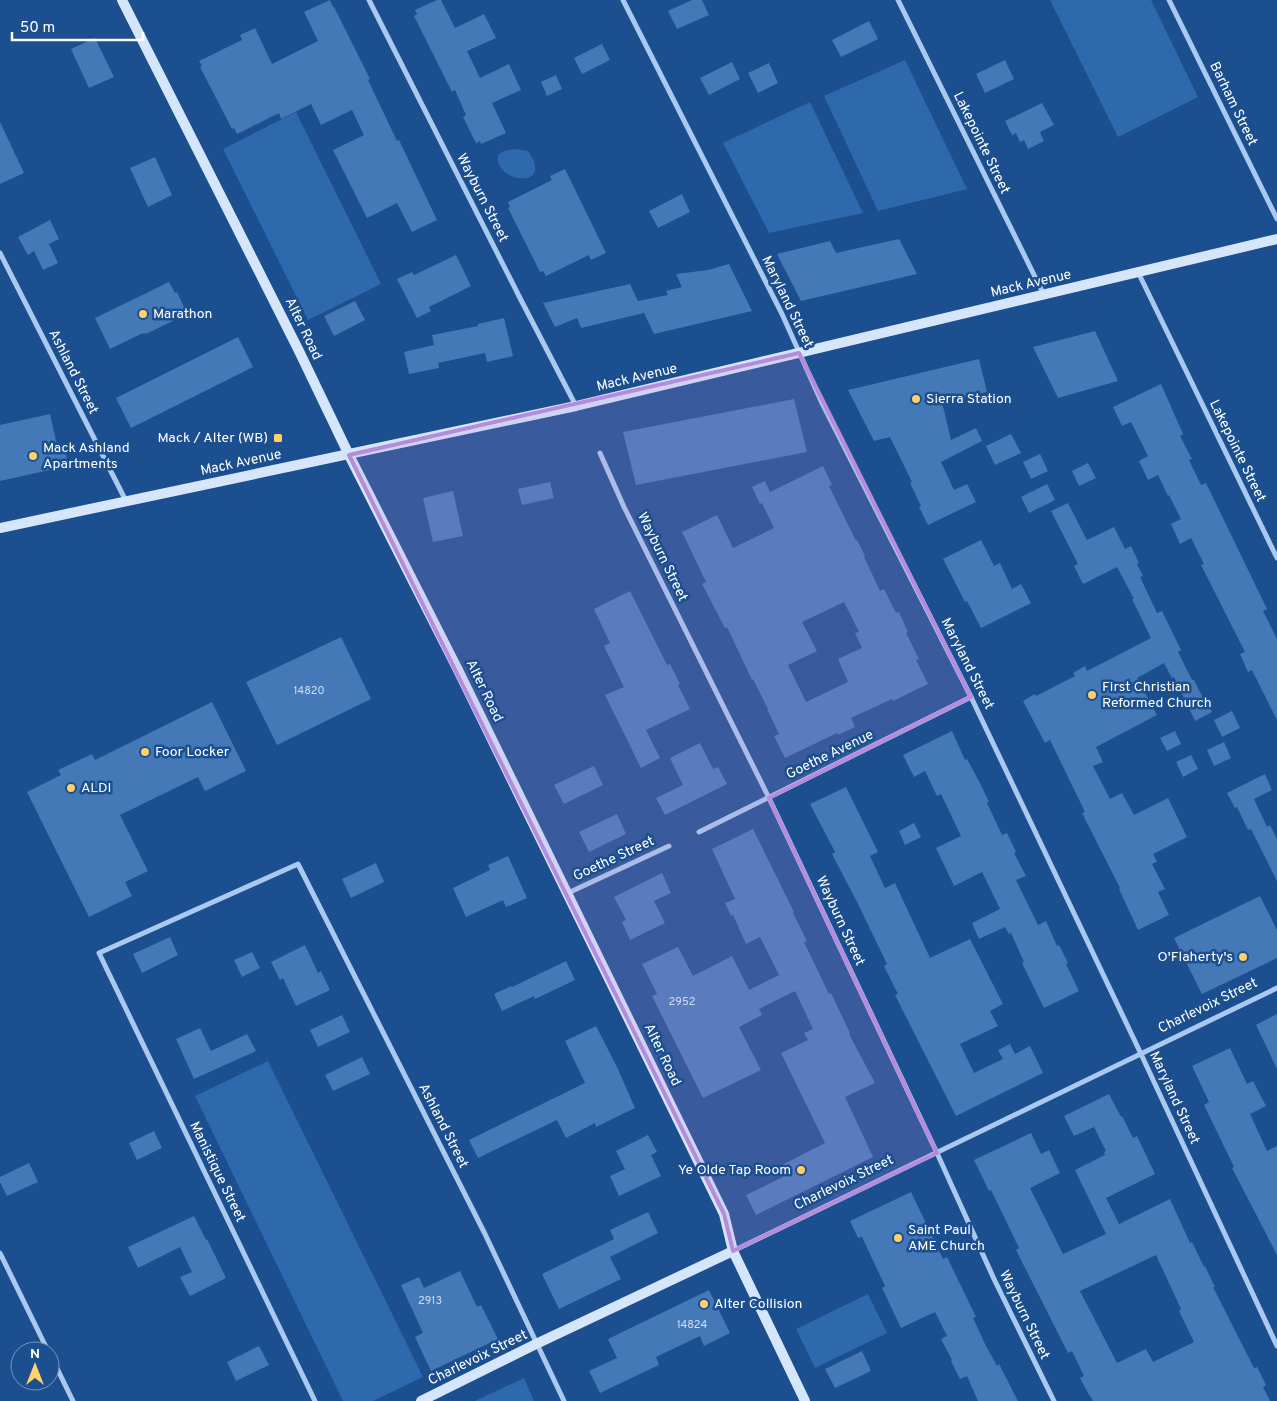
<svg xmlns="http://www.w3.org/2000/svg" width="1277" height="1401" viewBox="0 0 1277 1401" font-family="Overpass,sans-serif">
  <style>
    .green { fill: #2e69ad }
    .building { fill: #4478b7; fill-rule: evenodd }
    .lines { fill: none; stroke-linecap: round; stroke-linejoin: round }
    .street { stroke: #a9c9ee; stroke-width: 5 }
    .secondary { stroke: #d6e6fa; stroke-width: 10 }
    .marked { fill: #b68bdc; fill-opacity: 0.2; stroke: #b68bdc; stroke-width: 4; stroke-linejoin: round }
    .poi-dot { fill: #ffd166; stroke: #1b4f8f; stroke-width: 2 }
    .labels { text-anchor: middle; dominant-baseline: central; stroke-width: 5; stroke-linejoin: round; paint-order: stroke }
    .number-label { font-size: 11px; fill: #d0dded }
    .street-label { font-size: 14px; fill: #fff; stroke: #1b4f8f }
    .poi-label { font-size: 14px; fill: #fff; stroke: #1b4f8f; text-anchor: start }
  </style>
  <rect width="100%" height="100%" fill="#1b4f8f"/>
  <!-- green -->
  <g class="green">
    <path d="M1050,0H1151L1198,97L1118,137Z"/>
    <path d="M905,60L967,189L878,211L824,96Z"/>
    <path d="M810,102L863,213L769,233L723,143Z"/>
    <path d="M296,112L381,284L308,320L223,149Z"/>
    <path d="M515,149L528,151C556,190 494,184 498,155L504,151Z"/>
    <path d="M268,1061L423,1377L373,1401H343L195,1096Z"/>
    <path d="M868,1294L887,1333L815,1368L796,1329Z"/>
    <path d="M524,1378L534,1401H475Z"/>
  </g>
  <!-- building -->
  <g class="building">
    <path d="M330,0L333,7H334L370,79L368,80L397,141L399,140L437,220L412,232L397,203L367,218L333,150L364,135L352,110L321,125L311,104L281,119L279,113L237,134L234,128L232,129L200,67L202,66L199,61L242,40L240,35L255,28L272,64L318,41L304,12Z"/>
    <path d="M437,0H441L455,28L484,14L496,38L467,51L480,78L509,64L521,90L492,103L506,133L481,144L480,141L476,143L463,117L466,115L455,90L452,92L414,16L417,14L415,10Z"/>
    <path d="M692,0H702L709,15L677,29L668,11Z"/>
    <path d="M869,21L878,39L841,57L832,40Z"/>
    <path d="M95,38L114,77L89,88L71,49Z"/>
    <path d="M602,44L610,60L582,74L574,58Z"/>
    <path d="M1005,60L1014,79L985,93L976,74Z"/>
    <path d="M732,62L740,79L709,95L700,78Z"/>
    <path d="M769,63L778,83L758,93L748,73Z"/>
    <path d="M556,75L562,89L547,96L541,82Z"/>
    <path d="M1042,103L1054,125L1040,132L1044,141L1028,149L1024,140L1020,142L1016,133L1012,135L1005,121Z"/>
    <path d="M0,122L24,173L0,184Z"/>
    <path d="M155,157L172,195L148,207L130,168Z"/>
    <path d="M565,169L606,253L591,260L589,255L546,276L543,271L540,272L508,208L510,207L508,202L552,180L550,176Z"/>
    <path d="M682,194L690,212L658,228L649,211Z"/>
    <path d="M50,220L59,239L49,244L58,263L43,270L34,251L28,255L18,237Z"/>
    <path d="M899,239L917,274L801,301L777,254L830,241L836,253Z"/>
    <path d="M456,255L471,286L429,307L431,311L417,318L397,279L412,272L414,275Z"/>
    <path d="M729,264L752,311L654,334L644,313L581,328L577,318L555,327L543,303L630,284L638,301L668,295L666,291L682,287L676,274L708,270Z"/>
    <path d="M169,282L175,293L177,292L187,314L146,334V333L143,334V333L110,349L95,318Z"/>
    <path d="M355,301L365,320L334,336L324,316Z"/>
    <path d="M504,318L513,356L487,362L485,353L438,363L439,368L409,374L404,352L434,345L432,335L478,326V324Z"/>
    <path d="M1095,331L1118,381L1058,398L1033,347Z"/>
    <path d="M238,337L253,367L131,428L116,398Z"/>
    <path d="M979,359L987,392L942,402L951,440L976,428L982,441L941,462L954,490L967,484L976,502L928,525L919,507L921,506L910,483L912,482L890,437L874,441L848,390Z"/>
    <path d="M1161,384L1183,434L1180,436L1192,459L1189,460L1201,485L1206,483L1267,609L1263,611L1277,639V720L1252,670L1248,672L1240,654L1245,652L1201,565L1204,564L1191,538L1180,544L1171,524L1181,519L1169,495L1168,496L1158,475L1148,480L1139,461L1148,456L1131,422L1122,426L1113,407Z"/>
    <path d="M794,399L807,452L636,485L623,432Z"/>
    <path d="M50,414L57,445L64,444L68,466L0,481V425Z"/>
    <path d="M1011,434L1021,453L995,465L986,446Z"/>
    <path d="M1040,454L1048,471L1031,479L1023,462Z"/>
    <path d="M1088,463L1096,478L1079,486L1072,471Z"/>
    <path d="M823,466L832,485L829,486L856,541L857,540L865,556L864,557L880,591L884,589L896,613L899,612L908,632L906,633L919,659L916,660L928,684L893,701L892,699L851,718L855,727L838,735L837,733L785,758L774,736L779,734L767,709H768L753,679L752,680L727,627L725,628L702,584L706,582L682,532L717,515L733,548L774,528L762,503L760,504L752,487L765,481L770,492ZM844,602L859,632L855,633L862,648L838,659L848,682L806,702L788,665L817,651L802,622Z"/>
    <path d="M550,482L554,498L522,505L518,489Z"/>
    <path d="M1047,484L1055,500L1029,513L1021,497Z"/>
    <path d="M453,491L463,536L433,542L423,498Z"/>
    <path d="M1068,503L1087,540L1114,527L1125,549L1131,546L1139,563L1137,564L1143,576L1140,577L1157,613L1162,611L1181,650L1178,652L1192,680H1194L1203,698L1205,697L1212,712L1195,721L1174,677L1172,678L1164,663L1137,678L1157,715L1096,747L1103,762L1093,766L1110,799L1122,793L1134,815L1168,798L1187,837L1153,854L1157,862L1152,864L1165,889L1158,892L1169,915L1138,930L1119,889L1120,888L1082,813L1085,812L1050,740L1045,743L1023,701L1035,694L1036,696L1075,676L1073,673L1085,666L1087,671L1151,638L1132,599H1134L1117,567L1083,584L1074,566L1078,564L1051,511Z"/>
    <path d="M981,540L994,566L1000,563L1012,589L1021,584L1031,603L981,628L967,601L965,602L943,559Z"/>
    <path d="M630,591L667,665L670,664L680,684L678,685L690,709L646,730L660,758L641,768L605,695L624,687L604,646L610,643L594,609Z"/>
    <path d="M341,637L371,699L277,745L246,682Z"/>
    <path d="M212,702L246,771L205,791L198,777L120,815L148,871L125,882L132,896L89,917L27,792L61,775L58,770L92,754L95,760Z"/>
    <path d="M1232,711L1240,728L1222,737L1214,720Z"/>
    <path d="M952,731L965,760L967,759L980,783L989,802L987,803L1002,835L1007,833L1016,852L1014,853L1026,876L1016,880L1038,925L1046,921L1057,946L1059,945L1068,963L1066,964L1079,991L1044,1008L1022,963L1024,962L1011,933L1009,934L1005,927L979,939L972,923L1000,909L982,872L954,886L936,848L961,836L941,794L937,796L925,771L914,777L903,755Z"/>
    <path d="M1175,731L1181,744L1167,751L1160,738Z"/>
    <path d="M1224,742L1231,758L1214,766L1207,750Z"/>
    <path d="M700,743L713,769L718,767L727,784L665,815L656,798L683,785L670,758Z"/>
    <path d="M1191,755L1198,769L1183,777L1176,762Z"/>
    <path d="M594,766L603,785L564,804L554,785Z"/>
    <path d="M1265,774L1272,790L1254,799L1267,827L1270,825L1277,839V881L1251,829L1248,830L1237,807L1235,808L1227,793Z"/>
    <path d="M846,787L878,852L870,856L885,888L895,883L930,958L970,939L1003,1004L990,1011L998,1026L960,1044L974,1073L1003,1059L998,1050L1010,1044L1015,1054L1030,1046L1043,1073L956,1116L895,995L898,994L884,966L887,964L857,902L832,854L835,852L810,804Z"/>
    <path d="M617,814L626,834L589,852L579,832Z"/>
    <path d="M914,823L921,837L905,845L899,831Z"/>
    <path d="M753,829L794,912L793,913L807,941L804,942L829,994L831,993L850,1033L849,1034L875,1083L845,1097L873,1157L756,1215L746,1195L783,1177L778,1167L825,1143L781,1053L808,1040L804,1033L813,1029L795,991L759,1009L762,1015L739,1027L761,1070L703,1098L652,996L657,994L642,964L678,947L693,976L732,956L749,990L779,975L760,937L746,944L733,915L731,916L725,903L735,899L712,849Z"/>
    <path d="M508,856L527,898L506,907L503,900L466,917L453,888L490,870L488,865Z"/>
    <path d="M376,863L384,882L351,898L342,879Z"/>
    <path d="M662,873L671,893L654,901L665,923L630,940L622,922L626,920L614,897Z"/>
    <path d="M1260,896L1277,930V958L1202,994L1174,938Z"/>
    <path d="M170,937L178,955L142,973L133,954Z"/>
    <path d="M305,945L318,973L321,971L330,990L296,1006L283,978L280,980L271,962Z"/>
    <path d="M252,952L260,968L242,977L234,960Z"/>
    <path d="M566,961L575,980L535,999L534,996L502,1011L494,994L511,986L512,987Z"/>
    <path d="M1277,1014V1069L1256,1025Z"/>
    <path d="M342,1015L350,1032L318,1047L310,1030Z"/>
    <path d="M596,1026L617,1067L635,1108L596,1127L595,1123L566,1138L557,1120L478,1158L469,1140L585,1083L565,1041Z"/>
    <path d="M200,1028L211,1051L247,1034L256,1051L194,1079L176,1039Z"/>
    <path d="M1230,1048L1247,1084L1253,1081L1266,1106L1250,1114L1267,1151L1277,1146V1255L1232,1168L1234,1167L1204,1105L1209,1102L1192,1066Z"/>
    <path d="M362,1057L370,1074L333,1091L325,1075Z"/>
    <path d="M1109,1094L1121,1117L1122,1116L1133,1138L1137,1136L1155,1174L1106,1198L1119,1224L1170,1199L1190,1243L1192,1242L1204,1267L1205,1266L1215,1287H1213L1254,1368L1257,1367L1266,1385L1263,1387L1270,1401H1093L1090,1395H1089L1080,1378L1084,1376L1072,1351L1068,1353L1016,1250L1019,1248L1008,1225L991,1190L989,1191L974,1160L1031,1133L1041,1154L1049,1150L1060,1173L1030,1188L1063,1254L1106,1234L1075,1170L1105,1155L1104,1152L1106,1151L1094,1127L1074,1136L1064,1116ZM1156,1255L1181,1309L1179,1311L1194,1342L1153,1362L1146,1349L1117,1363L1080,1291Z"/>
    <path d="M154,1131L162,1148L137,1160L129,1143Z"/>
    <path d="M648,1135L657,1152L651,1155L661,1176L619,1196L610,1176L625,1169L616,1151Z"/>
    <path d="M29,1163L38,1182L7,1196L0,1182V1177Z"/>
    <path d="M911,1192L943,1259L947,1257L976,1317L973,1318L985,1344L997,1366L999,1364L1018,1401H978L967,1376L960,1379L951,1361L952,1360L941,1339L947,1336L935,1312L901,1328L882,1288L885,1286L862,1237L858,1238L850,1221Z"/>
    <path d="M648,1212L658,1233L610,1257L621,1279L559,1309L542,1274L614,1239L610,1230Z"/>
    <path d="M194,1216L206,1240L207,1239L226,1278L190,1296L180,1277L192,1272L180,1247L138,1268L128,1247Z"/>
    <path d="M460,1271L477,1307L481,1305L498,1339L431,1371L415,1337L423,1333L401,1285L419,1277L424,1288Z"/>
    <path d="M709,1290L730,1333L704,1346L700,1336L656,1357L659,1365L600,1393L589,1371L617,1358L608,1339Z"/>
    <path d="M259,1346L269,1365L236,1381L227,1362Z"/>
    <path d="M862,1351L871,1371L835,1388L825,1369Z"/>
  </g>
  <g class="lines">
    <!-- street -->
    <g class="street">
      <path d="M369,0L521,300L576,406"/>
      <path d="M623,0L782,314L821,401L971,697L1141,1054L1277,1346"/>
      <path d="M898,0L1044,295"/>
      <path d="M1169,0L1277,219"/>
      <path d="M0,253L126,501"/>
      <path d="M1138,272L1277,558"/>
      <path d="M600,453L624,507L769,798L937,1153L994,1279L1054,1401"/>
      <path d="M699,832L971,697"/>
      <path d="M568,893L669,846"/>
      <path d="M733,1251L1277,988"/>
      <path d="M0,1253L48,1351"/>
      <path d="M50,1354L73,1401"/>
      <path d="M315,1401L99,953L298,864L485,1234L564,1401"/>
    </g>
    <!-- secondary -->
    <g class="secondary">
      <path d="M122,0L299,351L349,455L458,670L724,1214L733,1251L805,1401"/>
      <path d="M0,528L576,406L1277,239"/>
      <path d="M421,1401L536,1344L733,1251"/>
    </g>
  </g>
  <!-- marked area -->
  <path class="marked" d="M799,353L971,697L769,798L937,1153L733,1251L724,1214L349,455Z"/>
  <!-- markers -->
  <g class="poi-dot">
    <circle cx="143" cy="314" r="5"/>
    <circle cx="916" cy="399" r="5"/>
    <rect x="273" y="433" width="10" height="10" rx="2.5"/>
    <circle cx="33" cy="456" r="5"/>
    <circle cx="1092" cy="695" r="5"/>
    <circle cx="145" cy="752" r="5"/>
    <circle cx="71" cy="788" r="5"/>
    <circle cx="1243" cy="957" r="5"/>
    <circle cx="801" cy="1170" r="5"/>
    <circle cx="898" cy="1238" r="5"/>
    <circle cx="704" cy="1304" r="5"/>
  </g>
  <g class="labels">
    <!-- number labels -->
    <g class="number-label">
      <text x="309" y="691">14820</text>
      <text x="682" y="1002">2952</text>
      <text x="430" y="1301">2913</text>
      <text x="692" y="1325">14824</text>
    </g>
    <!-- street labels -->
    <g class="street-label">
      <text transform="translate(1233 104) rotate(64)">Barham Street</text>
      <text transform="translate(981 143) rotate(64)">Lakepointe Street</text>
      <text transform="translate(482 198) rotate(63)">Wayburn Street</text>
      <text transform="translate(1031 284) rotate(-13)">Mack Avenue</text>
      <text transform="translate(787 302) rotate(64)">Maryland Street</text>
      <text transform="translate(303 329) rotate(64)">Alter Road</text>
      <text transform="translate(73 372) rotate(63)">Ashland Street</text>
      <text transform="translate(637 378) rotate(-13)">Mack Avenue</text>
      <text transform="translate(1237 451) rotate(64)">Lakepointe Street</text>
      <text transform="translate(241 463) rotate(-12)">Mack Avenue</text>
      <text transform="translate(662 557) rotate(64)">Wayburn Street</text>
      <text transform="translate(967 664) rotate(63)">Maryland Street</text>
      <text transform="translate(484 691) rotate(64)">Alter Road</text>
      <text transform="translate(830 755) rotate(-26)">Goethe Avenue</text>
      <text transform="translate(614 859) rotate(-25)">Goethe Street</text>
      <text transform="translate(840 921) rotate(65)">Wayburn Street</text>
      <text transform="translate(1208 1006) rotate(-26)">Charlevoix Street</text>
      <text transform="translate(662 1055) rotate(64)">Alter Road</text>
      <text transform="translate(1174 1098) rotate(65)">Maryland Street</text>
      <text transform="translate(443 1126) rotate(63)">Ashland Street</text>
      <text transform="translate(217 1172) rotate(64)">Manistique Street</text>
      <text transform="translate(844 1183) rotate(-26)">Charlevoix Street</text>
      <text transform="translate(1024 1315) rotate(64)">Wayburn Street</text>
      <text transform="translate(478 1358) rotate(-26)">Charlevoix Street</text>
    </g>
    <!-- poi labels -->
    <g class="poi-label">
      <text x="153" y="314">Marathon</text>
      <text x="926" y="399">Sierra Station</text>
      <text x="268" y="438" text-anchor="end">Mack / Alter (WB)</text>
      <text x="43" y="448">Mack Ashland<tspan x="43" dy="16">Apartments</tspan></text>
      <text x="1102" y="687">First Christian<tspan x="1102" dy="16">Reformed Church</tspan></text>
      <text x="155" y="752">Foor Locker</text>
      <text x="81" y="788">ALDI</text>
      <text x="1233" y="957" text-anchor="end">O'Flaherty's</text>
      <text x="791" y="1170" text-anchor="end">Ye Olde Tap Room</text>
      <text x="908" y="1230">Saint Paul<tspan x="908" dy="16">AME Church</tspan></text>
      <text x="714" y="1304">Alter Collision</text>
    </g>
  </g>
  <!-- north arrow -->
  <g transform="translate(35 1366)"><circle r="24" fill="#1b4f8f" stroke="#7695bc"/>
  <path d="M0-4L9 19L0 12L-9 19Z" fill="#ffd166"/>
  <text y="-8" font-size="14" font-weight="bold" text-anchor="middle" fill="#ffffff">N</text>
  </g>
  <!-- scale -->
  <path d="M12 32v8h131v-8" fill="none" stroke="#ffffff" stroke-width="2.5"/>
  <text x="20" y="32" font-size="15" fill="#ffffff" stroke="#1b4f8f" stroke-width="4" paint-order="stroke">50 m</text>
</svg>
